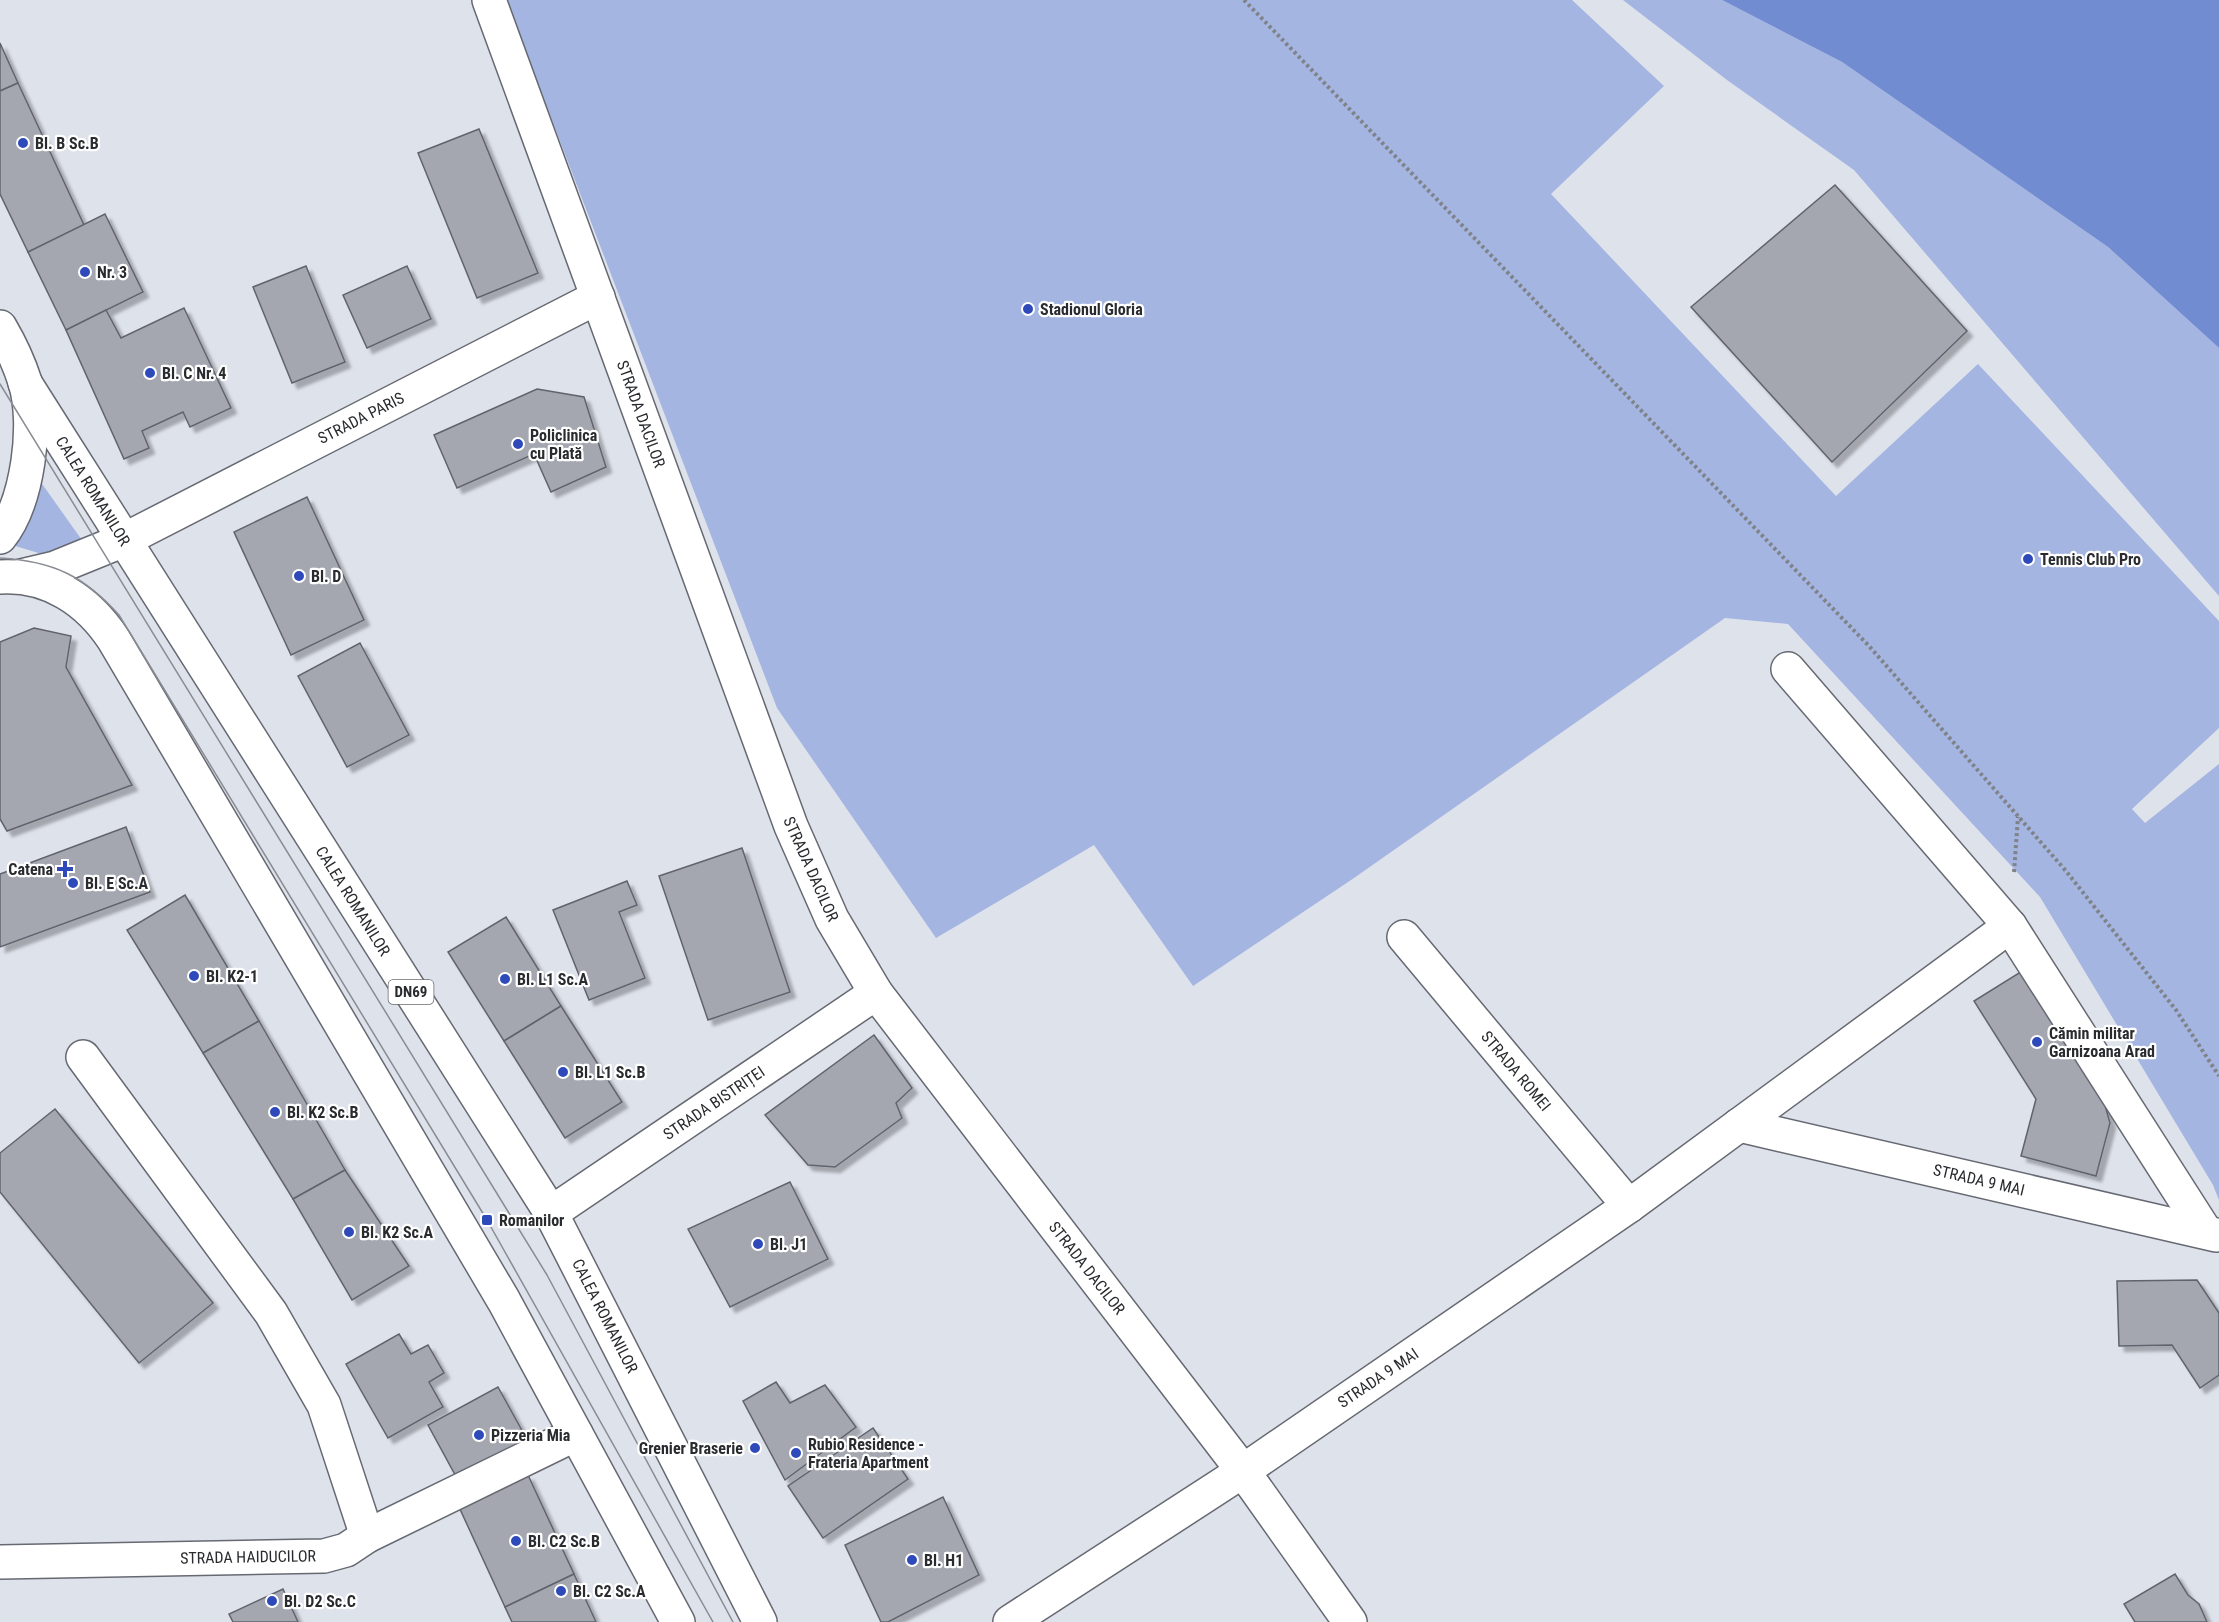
<svg xmlns="http://www.w3.org/2000/svg" width="2219" height="1622" viewBox="0 0 2219 1622" font-family="'Roboto Condensed',sans-serif">
  <style>
    .green { fill: #a4b5e1 }
    .water { fill: #728cd2 }
    .building { fill: #a4a7b0; stroke: #61646d; stroke-width: 1.5; filter: url(#shadow) }
    .lines { fill: none; stroke-linecap: round; stroke-linejoin: round }
    .minor-casing { stroke: #666972; stroke-width: 36 }
    .major-casing { stroke: #666972; stroke-width: 36 }
    .path { stroke: #7f8288; stroke-width: 4; stroke-dasharray: 3 3; stroke-linecap: butt }
    .minor { stroke: #fff; stroke-width: 33 }
    .major { stroke: #fff; stroke-width: 33 }
    .tram { stroke: #898c92; stroke-width: 1.5 }
    .poi-dot { fill: #2e4aba; stroke: #fff; stroke-width: 2 }
    .labels { text-anchor: middle; dominant-baseline: central; stroke-width: 4.5; stroke-linejoin: round; paint-order: stroke }
    .shield { fill: #fff; stroke: #696b6d; stroke-width: 1.5 }
    .shield-label { font-size: 15px; font-weight: bold; fill: #292b2e }
    .poi-label { font-size: 16px; font-weight: bold; fill: #292b2e; stroke: #fff; text-anchor: start }
    .street-label { font-size: 16px; fill: #292b2e; stroke: #fff }
  </style>
  <defs>
    <filter id="shadow"><feDropShadow dx="5.5" dy="5.5" stdDeviation="1.5" flood-color="#0004"/></filter>
  </defs>
  <rect width="100%" height="100%" fill="#dee2eb"/>
  <!-- green -->
  <g class="green">
    <path d="M506,0H1572L1664,86L1551,194L1836,496L1978,364L2219,621V728L2132,809L2145,823L2219,764V1200L2213,1185L2040,897L1788,624L1725,618L1354,878L1193,986L1094,845L936,938L777,708Z"/>
    <path d="M1623,0H1722L1842,62L2108,247L2219,348V596L1854,170L1727,80Z"/>
    <path d="M40,481L84,543L45,555L12,545Z"/>
  </g>
  <!-- water -->
  <path class="water" d="M1722,0H2219V348L2108,247L1842,62Z"/>
  <!-- building -->
  <g class="building">
    <path d="M0,43L18,83L0,91Z"/>
    <path d="M18,83L84,225L28,252L0,194V91Z"/>
    <path d="M479,129L538,273L477,298L418,153Z"/>
    <path d="M1835,185L1967,331L1832,462L1691,307Z"/>
    <path d="M105,214L143,292L66,330L28,252Z"/>
    <path d="M306,266L345,362L292,383L253,287Z"/>
    <path d="M407,266L431,319L367,348L343,295Z"/>
    <path d="M184,308L231,408L190,427L183,412L142,431L149,448L124,459L66,330L106,310L121,338Z"/>
    <path d="M537,389L584,397L606,467L551,492L534,454L457,488L434,435Z"/>
    <path d="M307,497L364,620L291,655L234,532Z"/>
    <path d="M34,628L71,636L66,667L132,785L7,831L0,819V642Z"/>
    <path d="M360,643L409,735L347,767L298,676Z"/>
    <path d="M126,827L150,892L0,947V874Z"/>
    <path d="M742,848L790,992L708,1020L659,876Z"/>
    <path d="M627,881L637,905L619,912L645,978L589,1000L553,910Z"/>
    <path d="M185,895L259,1021L203,1053L127,930Z"/>
    <path d="M506,917L561,1006L504,1041L448,952Z"/>
    <path d="M2027,968L2099,1084L2110,1123L2096,1176L2021,1156L2036,1099L1974,1001Z"/>
    <path d="M561,1006L622,1102L565,1138L504,1041Z"/>
    <path d="M259,1021L345,1170L293,1199L203,1053Z"/>
    <path d="M874,1035L912,1088L896,1103L902,1118L835,1167L808,1165L765,1115Z"/>
    <path d="M55,1109L213,1303L139,1363L0,1192V1153Z"/>
    <path d="M345,1170L409,1266L352,1300L293,1199Z"/>
    <path d="M790,1182L828,1259L730,1307L688,1229Z"/>
    <path d="M2197,1280L2219,1313V1375L2200,1388L2172,1345L2119,1346L2117,1281Z"/>
    <path d="M399,1334L411,1354L428,1345L444,1373L429,1382L443,1407L388,1438L346,1364Z"/>
    <path d="M776,1382L790,1403L825,1385L856,1427L785,1480L743,1401Z"/>
    <path d="M498,1387L530,1445L459,1482L428,1425Z"/>
    <path d="M873,1428L908,1479L823,1538L788,1486Z"/>
    <path d="M528,1475L574,1574L505,1607L459,1507Z"/>
    <path d="M943,1497L979,1575L888,1622H881L845,1545Z"/>
    <path d="M574,1574L596,1622H512L505,1607Z"/>
    <path d="M2175,1574L2188,1595L2199,1604L2207,1622H2135L2124,1604Z"/>
    <path d="M283,1589L298,1622H233L229,1614Z"/>
  </g>
  <g class="lines">
    <defs>
      <g id="minor">
        <path d="M489,0L791,826L832,919L876,993L1243,1471L1350,1622"/>
        <path d="M21,576L55,568L124,540L598,297"/>
        <path d="M1788,669L2010,926L2205,1231"/>
        <path d="M1404,937L1629,1206"/>
        <path d="M83,1057L271,1313L324,1405L367,1536"/>
        <path d="M1739,1125L2216,1235"/>
        <path d="M551,1213L876,993"/>
        <path d="M0,1562L324,1556L346,1550L367,1536L576,1434"/>
        <path d="M1010,1622L1243,1471L1629,1206L2010,926"/>
      </g>
      <g id="major">
        <path d="M0,327C10,344 19,363 25,382C38,424 28,502 0,537"/>
        <path d="M25,383L551,1213L760,1622"/>
        <path d="M0,577C48,574 88,600 114,640L504,1301L678,1622"/>
      </g>
    </defs>
    <!-- minor casing -->
    <use href="#minor" class="minor-casing"/>
    <!-- major casing -->
    <use href="#major" class="major-casing"/>
    <!-- path -->
    <g class="path">
      <path d="M1244,0L1869,646L2066,871L2176,1010L2219,1076"/>
      <path d="M2014,872L2018,817"/>
    </g>
    <!-- minor -->
    <use href="#minor" class="minor"/>
    <!-- major -->
    <use href="#major" class="major"/>
    <!-- tram -->
    <g class="tram">
      <path d="M0,384L547,1275L733,1622"/>
      <path d="M0,558C53,561 84,576 119,615L487,1220L713,1622"/>
    </g>
  </g>
  <!-- markers -->
  <g class="poi-dot">
    <circle cx="23" cy="143" r="6"/>
    <circle cx="85" cy="272" r="6"/>
    <circle cx="1028" cy="309" r="6"/>
    <circle cx="150" cy="373" r="6"/>
    <circle cx="518" cy="444" r="6"/>
    <circle cx="2028" cy="559" r="6"/>
    <circle cx="299" cy="576" r="6"/>
    <path d="M62 860h6v6h6v6h-6v6h-6v-6h-6v-6h6z"/>
    <circle cx="73" cy="883" r="6"/>
    <circle cx="194" cy="976" r="6"/>
    <circle cx="505" cy="979" r="6"/>
    <circle cx="2037" cy="1042" r="6"/>
    <circle cx="563" cy="1072" r="6"/>
    <circle cx="275" cy="1112" r="6"/>
    <rect x="481" y="1214" width="12" height="12" rx="3"/>
    <circle cx="349" cy="1232" r="6"/>
    <circle cx="758" cy="1244" r="6"/>
    <circle cx="479" cy="1435" r="6"/>
    <circle cx="755" cy="1448" r="6"/>
    <circle cx="796" cy="1453" r="6"/>
    <circle cx="516" cy="1541" r="6"/>
    <circle cx="912" cy="1560" r="6"/>
    <circle cx="561" cy="1591" r="6"/>
    <circle cx="272" cy="1601" r="6"/>
  </g>
  <g class="labels">
    <!-- shield labels -->
    <rect class="shield" x="388.5" y="980" width="45" height="24" rx="4.5"/>
    <g class="shield-label">
      <text x="411" y="992">DN69</text>
    </g>
    <!-- poi labels -->
    <g class="poi-label">
      <text x="35" y="143">Bl. B Sc.B</text>
      <text x="97" y="272">Nr. 3</text>
      <text x="1040" y="309">Stadionul Gloria</text>
      <text x="162" y="373">Bl. C Nr. 4</text>
      <text x="530" y="435">Policlinica<tspan x="530" dy="18">cu Plată</tspan></text>
      <text x="2040" y="559">Tennis Club Pro</text>
      <text x="311" y="576">Bl. D</text>
      <text x="53" y="869" text-anchor="end">Catena</text>
      <text x="85" y="883">Bl. E Sc.A</text>
      <text x="206" y="976">Bl. K2-1</text>
      <text x="517" y="979">Bl. L1 Sc.A</text>
      <text x="2049" y="1033">Cămin militar<tspan x="2049" dy="18">Garnizoana Arad</tspan></text>
      <text x="575" y="1072">Bl. L1 Sc.B</text>
      <text x="287" y="1112">Bl. K2 Sc.B</text>
      <text x="499" y="1220">Romanilor</text>
      <text x="361" y="1232">Bl. K2 Sc.A</text>
      <text x="770" y="1244">Bl. J1</text>
      <text x="491" y="1435">Pizzeria Mia</text>
      <text x="808" y="1444">Rubio Residence -<tspan x="808" dy="18">Frateria Apartment</tspan></text>
      <text x="743" y="1448" text-anchor="end">Grenier Braserie</text>
      <text x="528" y="1541">Bl. C2 Sc.B</text>
      <text x="924" y="1560">Bl. H1</text>
      <text x="573" y="1591">Bl. C2 Sc.A</text>
      <text x="284" y="1601">Bl. D2 Sc.C</text>
    </g>
    <!-- street labels -->
    <g class="street-label">
      <text transform="translate(641 414) rotate(70)">STRADA DACILOR</text>
      <text transform="translate(361 418) rotate(-27)">STRADA PARIS</text>
      <text transform="translate(93 491) rotate(58)">CALEA ROMANILOR</text>
      <text transform="translate(811 869) rotate(66)">STRADA DACILOR</text>
      <text transform="translate(353 901) rotate(58)">CALEA ROMANILOR</text>
      <text transform="translate(1516 1071) rotate(50)">STRADA ROMEI</text>
      <text transform="translate(714 1103) rotate(-34)">STRADA BISTRIȚEI</text>
      <text transform="translate(1979 1180) rotate(13)">STRADA 9 MAI</text>
      <text transform="translate(1087 1268) rotate(52)">STRADA DACILOR</text>
      <text transform="translate(605 1316) rotate(63)">CALEA ROMANILOR</text>
      <text transform="translate(1378 1378) rotate(-34)">STRADA 9 MAI</text>
      <text transform="translate(248 1557) rotate(-1)">STRADA HAIDUCILOR</text>
    </g>
  </g>
</svg>
